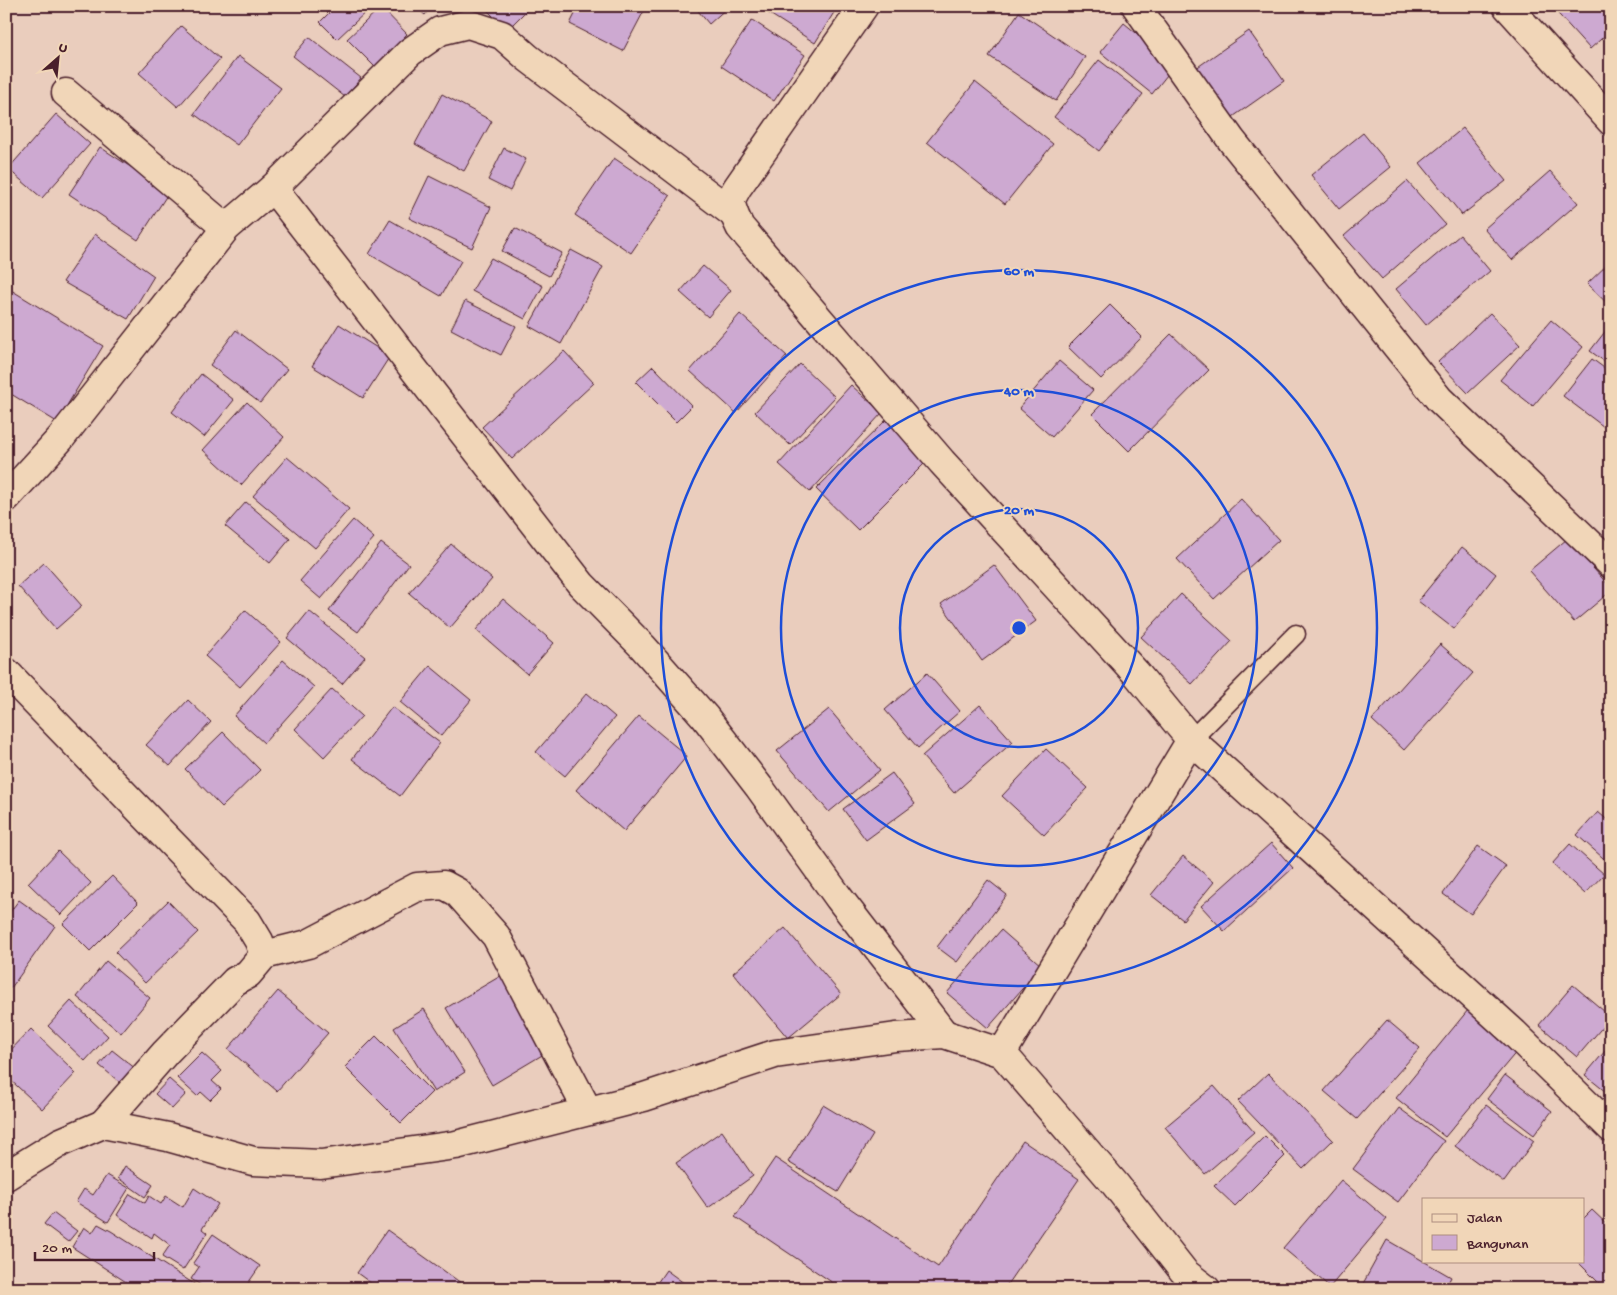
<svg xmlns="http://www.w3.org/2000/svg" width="1617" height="1295" viewBox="0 0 1617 1295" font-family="'Gochi Hand',sans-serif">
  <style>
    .building { fill: #cda9d1; stroke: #4a1f2b }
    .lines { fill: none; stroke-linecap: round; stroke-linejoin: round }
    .lane-casing { stroke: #4a1f2b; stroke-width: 21 }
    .street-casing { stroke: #4a1f2b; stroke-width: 31 }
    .lane { stroke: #f1d6b8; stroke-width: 18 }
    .street { stroke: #f1d6b8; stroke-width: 28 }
    .ring { fill: none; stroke: #1d4ed8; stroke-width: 2.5 }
    .centre { fill: #1d4ed8; stroke: #f1d6b8; stroke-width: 2.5 }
    .ring-label { font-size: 15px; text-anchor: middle; font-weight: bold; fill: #1d4ed8; stroke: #f1d6b8; stroke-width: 4; stroke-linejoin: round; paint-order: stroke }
  </style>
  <rect width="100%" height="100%" fill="#eacdbd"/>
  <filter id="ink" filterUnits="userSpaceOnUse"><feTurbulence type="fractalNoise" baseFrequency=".02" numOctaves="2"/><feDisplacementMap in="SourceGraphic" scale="10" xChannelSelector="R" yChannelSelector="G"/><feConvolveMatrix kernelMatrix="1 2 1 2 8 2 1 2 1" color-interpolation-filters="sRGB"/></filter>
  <g filter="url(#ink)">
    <!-- building -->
    <g class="building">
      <path d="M336,6H366L369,9L337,39L320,22Z"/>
      <path d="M414,6H431L425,15Z"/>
      <path d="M483,6H531L507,30Z"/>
      <path d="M579,6H644L646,7L623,51L570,24Z"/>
      <path d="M694,6H729L709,24Z"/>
      <path d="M764,6H838L815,43L762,9Z"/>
      <path d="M1551,6H1611V30L1590,49Z"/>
      <path d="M381,7L407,34L375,67L347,39Z"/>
      <path d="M1019,12L1085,57L1056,101L989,56Z"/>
      <path d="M752,20L805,55L774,101L721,66Z"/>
      <path d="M1124,23L1175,65L1152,94L1100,52Z"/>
      <path d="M181,26L220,59L178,107L139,73Z"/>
      <path d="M1249,31L1284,81L1227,121L1192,71Z"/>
      <path d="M309,37L361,78L345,97L293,56Z"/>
      <path d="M238,56L281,88L237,145L194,114Z"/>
      <path d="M1099,60L1143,94L1099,151L1054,117Z"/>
      <path d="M975,82L1053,144L1005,204L927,142Z"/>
      <path d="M442,94L492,121L464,171L415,144Z"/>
      <path d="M56,114L90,144L42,198L8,169Z"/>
      <path d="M1463,128L1506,181L1462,215L1420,163Z"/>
      <path d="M1363,133L1391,167L1339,209L1311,175Z"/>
      <path d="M100,147L169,192L138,240L69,194Z"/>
      <path d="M504,148L526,159L510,191L488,180Z"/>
      <path d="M614,158L670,196L631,253L575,215Z"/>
      <path d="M1550,171L1578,203L1512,260L1484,229Z"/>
      <path d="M429,176L491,207L472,248L409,218Z"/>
      <path d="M1407,181L1445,224L1382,279L1344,236Z"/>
      <path d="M390,220L461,261L441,296L369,254Z"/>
      <path d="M515,228L562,253L549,276L502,251Z"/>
      <path d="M95,234L154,276L128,319L63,282Z"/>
      <path d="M1460,235L1490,271L1426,325L1396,289Z"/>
      <path d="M571,250L603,267L561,344L529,326Z"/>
      <path d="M491,258L543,286L525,319L472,291Z"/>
      <path d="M1611,261V307L1587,284Z"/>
      <path d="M703,266L731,290L708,317L680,292Z"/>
      <path d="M6,287L103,346L57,422L6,391Z"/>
      <path d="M465,301L516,326L501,355L451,329Z"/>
      <path d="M1110,305L1142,337L1101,379L1068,347Z"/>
      <path d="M1490,313L1520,345L1468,393L1438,362Z"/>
      <path d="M740,314L787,356L736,413L690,371Z"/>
      <path d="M1551,320L1583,347L1533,406L1500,380Z"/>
      <path d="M339,324L390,356L363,398L312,366Z"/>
      <path d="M1611,324V366L1590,351Z"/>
      <path d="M236,330L287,369L260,403L210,365Z"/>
      <path d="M1171,334L1209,370L1129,451L1092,414Z"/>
      <path d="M564,351L594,383L512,459L482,427Z"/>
      <path d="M1592,359L1611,373V427L1608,430L1563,396Z"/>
      <path d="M1059,361L1093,390L1052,437L1019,408Z"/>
      <path d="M800,364L835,397L790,445L755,412Z"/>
      <path d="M653,366L692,406L676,422L636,382Z"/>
      <path d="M201,374L234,400L204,437L172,412Z"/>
      <path d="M851,385L882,413L810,492L779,464Z"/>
      <path d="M247,402L284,437L241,485L203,450Z"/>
      <path d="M888,418L929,459L858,530L816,489Z"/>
      <path d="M287,457L349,509L315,548L253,496Z"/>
      <path d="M1241,499L1279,540L1214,599L1177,559Z"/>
      <path d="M246,502L290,539L270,563L225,526Z"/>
      <path d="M353,520L374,538L321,599L300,581Z"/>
      <path d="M1567,539L1611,588V591L1574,622L1529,571Z"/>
      <path d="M381,543L409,564L358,632L329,611Z"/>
      <path d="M451,544L492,579L450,628L409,593Z"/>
      <path d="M1462,547L1496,574L1454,629L1418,601Z"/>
      <path d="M44,563L82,606L56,629L18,586Z"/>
      <path d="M994,565L1036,621L982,661L941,604Z"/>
      <path d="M1181,594L1232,641L1192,684L1141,637Z"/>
      <path d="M503,599L554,643L527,674L476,630Z"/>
      <path d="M245,610L281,642L240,687L205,656Z"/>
      <path d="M309,611L365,657L342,684L287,638Z"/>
      <path d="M1440,644L1473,673L1404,750L1372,720Z"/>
      <path d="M283,660L314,687L264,743L234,716Z"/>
      <path d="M430,666L471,700L441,736L400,702Z"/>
      <path d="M927,673L960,711L918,748L885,710Z"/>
      <path d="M332,689L362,716L324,757L295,729Z"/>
      <path d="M587,693L615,717L565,776L536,752Z"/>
      <path d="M188,700L211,722L170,766L146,745Z"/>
      <path d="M980,705L1013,742L954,793L922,756Z"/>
      <path d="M392,707L440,743L400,796L352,759Z"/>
      <path d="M829,709L880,770L829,812L777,751Z"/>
      <path d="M639,716L687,756L624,831L576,790Z"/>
      <path d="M223,732L260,770L222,807L185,769Z"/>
      <path d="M1046,749L1088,788L1044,835L1002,796Z"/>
      <path d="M892,773L915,804L866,840L843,809Z"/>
      <path d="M1598,812L1611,823V865L1577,835Z"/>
      <path d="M1271,843L1293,868L1224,931L1201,906Z"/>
      <path d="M1570,844L1604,874L1585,894L1552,864Z"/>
      <path d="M1478,846L1506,866L1471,914L1443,894Z"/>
      <path d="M58,851L91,883L61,915L28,883Z"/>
      <path d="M1183,856L1214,882L1183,920L1151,895Z"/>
      <path d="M112,876L138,903L90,951L63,924Z"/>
      <path d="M988,880L1007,895L957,962L937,947Z"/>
      <path d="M19,900L55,926L11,988L6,985V917Z"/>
      <path d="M168,901L198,932L145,983L115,952Z"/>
      <path d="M785,928L841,994L788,1038L733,973Z"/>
      <path d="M1001,930L1042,966L988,1028L947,993Z"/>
      <path d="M106,961L150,998L121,1033L77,997Z"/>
      <path d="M504,974L549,1051L492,1085L446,1008Z"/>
      <path d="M1573,985L1611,1017L1577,1057L1539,1025Z"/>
      <path d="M278,991L328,1033L277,1091L228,1049Z"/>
      <path d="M71,1001L108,1036L85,1061L48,1026Z"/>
      <path d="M424,1009L465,1072L434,1092L394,1028Z"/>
      <path d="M1468,1010L1518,1050L1445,1137L1396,1098Z"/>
      <path d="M1387,1020L1420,1048L1357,1119L1324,1091Z"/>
      <path d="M31,1029L76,1073L42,1109L6,1076V1055Z"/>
      <path d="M376,1036L432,1092L401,1123L345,1067Z"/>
      <path d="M1611,1044V1096L1585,1075Z"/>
      <path d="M112,1050L136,1069L123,1085L99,1065Z"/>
      <path d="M202,1053L222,1071L212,1081L221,1089L210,1100L201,1092L197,1096L177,1078Z"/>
      <path d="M1268,1073L1333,1140L1303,1169L1238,1101Z"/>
      <path d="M1505,1075L1552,1111L1534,1135L1487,1099Z"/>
      <path d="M169,1079L186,1094L172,1109L155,1094Z"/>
      <path d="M1214,1086L1254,1132L1205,1174L1165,1127Z"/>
      <path d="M823,1105L873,1135L838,1192L788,1162Z"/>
      <path d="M1486,1105L1534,1141L1504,1182L1455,1146Z"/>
      <path d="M1399,1108L1444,1141L1398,1202L1353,1169Z"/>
      <path d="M722,1131L753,1176L708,1208L676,1163Z"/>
      <path d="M1265,1136L1285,1156L1235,1206L1214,1186Z"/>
      <path d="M1023,1141L1079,1179L1004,1289H842L735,1217L775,1158L938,1267Z"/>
      <path d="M125,1166L153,1185L145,1197L118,1178Z"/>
      <path d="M107,1175L129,1188L108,1222L76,1202L84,1189L93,1195Z"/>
      <path d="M1341,1180L1387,1219L1330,1287L1283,1248Z"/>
      <path d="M194,1188L218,1204L202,1229L207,1233L183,1270L162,1257L170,1245L154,1233L152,1238L117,1215L130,1194L145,1203L149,1196L161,1204L166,1196L183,1207Z"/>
      <path d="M1592,1210L1611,1228V1289H1605L1577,1261H1583V1219Z"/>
      <path d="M53,1213L77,1231L68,1242L44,1224Z"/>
      <path d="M98,1224L111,1231L202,1289H137L72,1247L84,1227L92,1233Z"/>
      <path d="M387,1230L468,1288V1289H379L357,1273Z"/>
      <path d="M213,1234L260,1266L244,1289H207L191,1279L199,1267L193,1263Z"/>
      <path d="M1387,1240L1451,1277L1445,1289H1360Z"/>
      <path d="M666,1270L692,1289H653Z"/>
    </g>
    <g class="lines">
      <defs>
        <path id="lane" d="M1191,740L1296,634"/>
        <g id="street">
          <path d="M864,6L737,188L730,201L734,214L740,227L942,462L1136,673L1191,740L1002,1053"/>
          <path d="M1136,6L1232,141L1439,399L1611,564"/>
          <path d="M1507,6L1611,121"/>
          <path d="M66,93L226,228"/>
          <path d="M273,188L581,584L643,647L705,717L759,787L839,898L944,1034"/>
          <path d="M6,498L60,439L226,228L273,188L410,52L440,31L468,24L502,35L528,58L734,214"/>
          <path d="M6,672L247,921L259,941L264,955"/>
          <path d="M1191,740L1514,1033L1611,1128"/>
          <path d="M103,1124L165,1053L235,981L248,974L264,955L308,944L417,887L444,885L457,892L496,936L588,1111"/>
          <path d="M6,1176L61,1142L103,1124L168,1137L253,1161L321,1164L456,1145L644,1097L775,1054L896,1037L944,1034L1002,1053L1115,1184L1185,1273L1206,1289"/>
        </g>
      </defs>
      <!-- lane casing -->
      <use href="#lane" class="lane-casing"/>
      <!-- street casing -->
      <use href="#street" class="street-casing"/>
      <!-- lane -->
      <use href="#lane" class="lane"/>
      <!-- street -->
      <use href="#street" class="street"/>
    </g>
  </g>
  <!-- distance rings -->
  <g class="ring">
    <circle cx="1019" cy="628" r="119"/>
    <circle cx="1019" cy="628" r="238"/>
    <circle cx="1019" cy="628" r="358"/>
  </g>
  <circle cx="1019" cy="628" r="8" class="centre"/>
  <g class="ring-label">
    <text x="1019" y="275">60 m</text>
    <text x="1019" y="395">40 m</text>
    <text x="1019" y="514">20 m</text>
  </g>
  <!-- margin -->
  <rect width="1617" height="1295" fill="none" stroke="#f1d6b8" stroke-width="25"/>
  <rect x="12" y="12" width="1592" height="1270" fill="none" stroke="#4a1f2b" stroke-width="2" filter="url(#ink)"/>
  <!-- legend -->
  <rect x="1422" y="1198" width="162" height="65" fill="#f1d6b8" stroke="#ae8d80"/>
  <rect x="1432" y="1214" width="25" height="8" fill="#f1d6b8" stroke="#ae8d80"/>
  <text x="1467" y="1222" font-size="15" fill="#4a1f2b">Jalan</text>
  <rect x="1432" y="1235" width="25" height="15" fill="#cda9d1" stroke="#ae8d80"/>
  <text x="1467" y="1248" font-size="15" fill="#4a1f2b">Bangunan</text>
  <!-- north arrow -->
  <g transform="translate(58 58) rotate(27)" stroke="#f1d6b8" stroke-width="4" paint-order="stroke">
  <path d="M0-4L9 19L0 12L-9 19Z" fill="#4a1f2b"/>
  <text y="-8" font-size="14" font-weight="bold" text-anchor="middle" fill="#4a1f2b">U</text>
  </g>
  <!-- scale -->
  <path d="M35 1252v8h119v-8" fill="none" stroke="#4a1f2b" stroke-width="2.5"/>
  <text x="42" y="1252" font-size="15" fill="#4a1f2b" stroke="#f1d6b8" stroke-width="4" paint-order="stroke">20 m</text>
</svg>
